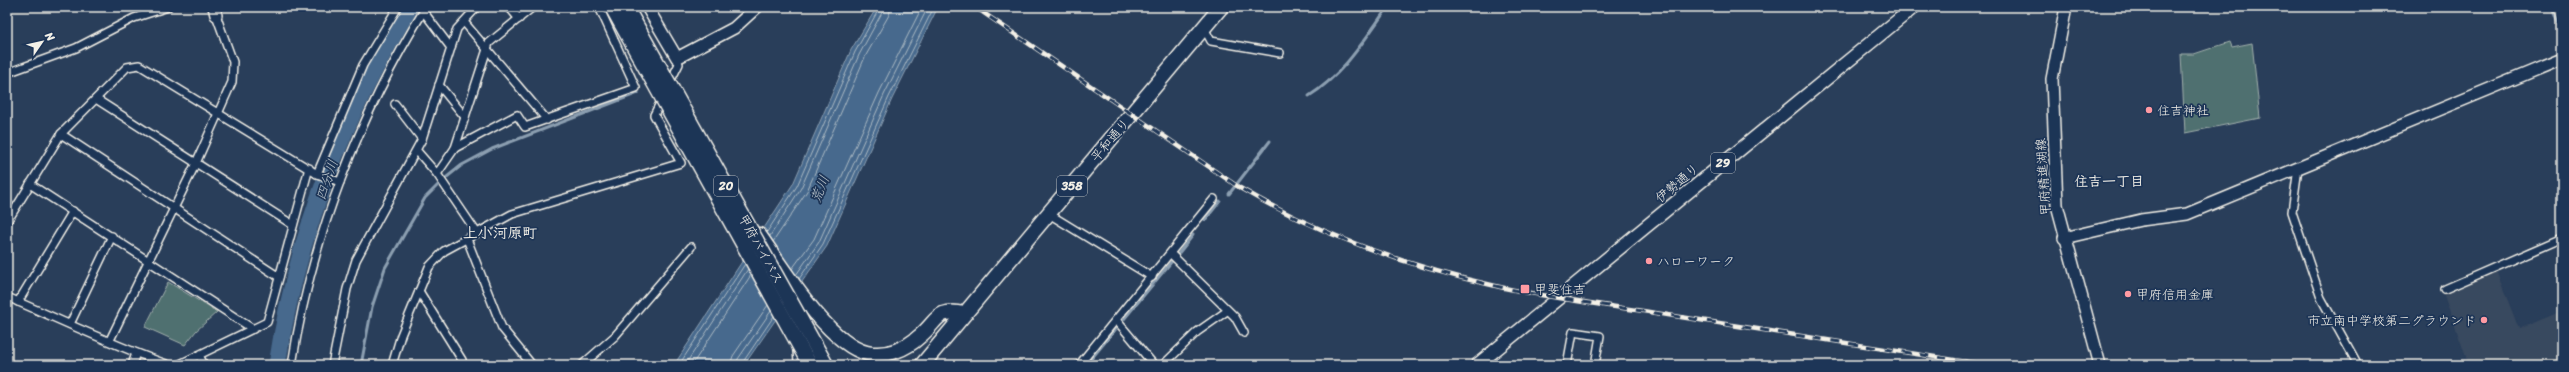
<svg xmlns="http://www.w3.org/2000/svg" width="2569" height="372" viewBox="0 0 2569 372" font-family="Sriracha,'Klee One',sans-serif">
  <style>
    .built { fill: #38485e }
    .green { fill: #507070; stroke: #a2b0ac }
    .water { fill: #46698d; stroke: #8c9fb1 }
    .lines { fill: none; stroke-linecap: round; stroke-linejoin: round }
    .shore { stroke: #aebbc4; stroke-width: 1 }
    .stream { stroke: #8c9fb1; stroke-width: 3 }
    .river { stroke: #46698d; stroke-width: 17 }
    .street-casing { stroke: #f4f1e8; stroke-width: 10 }
    .secondary-casing { stroke: #f4f1e8; stroke-width: 14 }
    .primary-casing { stroke: #f4f1e8; stroke-width: 15 }
    .highway-casing { stroke: #f4f1e8; stroke-width: 17 }
    .street { stroke: #1d3557; stroke-width: 7 }
    .secondary { stroke: #1d3557; stroke-width: 11 }
    .primary { stroke: #1d3557; stroke-width: 12 }
    .highway { stroke: #1d3557; stroke-width: 14 }
    .rail-casing { stroke: #f4f1e8; stroke-width: 4.5 }
    .rail { stroke: #1d3557; stroke-width: 3; stroke-dasharray: 9; stroke-linecap: butt }
    .highway-bridge-casing { stroke: #f4f1e8; stroke-width: 17; stroke-linecap: butt }
    .highway-bridge { stroke: #1d3557; stroke-width: 14 }
    .poi-dot { fill: #ff9aa2; stroke: #1d3557; stroke-width: 1.5 }
    .labels { text-anchor: middle; dominant-baseline: central; stroke-width: 3.5; stroke-linejoin: round; paint-order: stroke }
    .shield { fill: #1d3557; stroke: #b4b9bc; stroke-width: 1 }
    .shield-label { font-size: 12px; font-weight: bold; fill: #f4f1e8 }
    .poi-label { font-size: 13px; fill: #f4f1e8; stroke: #1d3557; text-anchor: start }
    .street-label { font-size: 13px; fill: #f4f1e8; stroke: #1d3557 }
    .water-label { font-size: 14px; font-style: italic; fill: #b7c1c8; stroke: #1d3557 }
    .neighbourhood-label { font-size: 14px; font-weight: bold; fill: #f4f1e8; stroke: #1d3557 }
    .quarter-label { font-size: 15px; font-weight: bold; fill: #f4f1e8; stroke: #1d3557 }
  </style>
  <rect width="100%" height="100%" fill="#293e5a"/>
  <filter id="ink" filterUnits="userSpaceOnUse"><feTurbulence type="fractalNoise" baseFrequency=".025" numOctaves="2"/><feDisplacementMap in="SourceGraphic" scale="8" xChannelSelector="R" yChannelSelector="G"/><feConvolveMatrix kernelMatrix="1 2 1 2 8 2 1 2 1" color-interpolation-filters="sRGB"/></filter>
  <g filter="url(#ink)">
    <!-- built -->
    <path class="built" d="M2495,268L2519,329L2562,311V365H2469L2442,290Z"/>
    <!-- green -->
    <g class="green">
      <path d="M2230,42L2232,47L2252,43L2260,118L2185,133L2181,54H2194Z"/>
      <path d="M168,282L217,312L196,331L185,345L145,327Z"/>
    </g>
    <!-- water -->
    <path class="water" d="M877,7H938L892,99L827,246L744,365H674L793,184L851,50Z"/>
    <g class="lines">
      <!-- shore -->
      <g class="shore">
        <path d="M767,232L797,186L855,52L880,7"/>
        <path d="M770,236L801,188L859,55L885,7"/>
        <path d="M773,242L807,191L865,57L889,15L891,7"/>
        <path d="M792,269L814,239L879,93L922,7"/>
        <path d="M796,275L819,242L884,95L928,7"/>
        <path d="M799,279L823,244L889,97L934,7"/>
        <path d="M679,365L745,264"/>
        <path d="M685,365L748,269"/>
        <path d="M692,365L751,275"/>
        <path d="M730,365L733,356L768,305"/>
        <path d="M736,365L738,359L771,311"/>
        <path d="M741,365L774,316"/>
      </g>
      <!-- stream -->
      <g class="stream">
        <path d="M2553,7L2562,30"/>
        <path d="M1309,96C1344,74 1364,40 1388,7"/>
        <path d="M1229,194L1270,141"/>
        <path d="M1205,220L1220,201"/>
        <path d="M1178,254L1193,235"/>
        <path d="M361,365L372,307L385,268L425,198L442,181L462,165L492,149L638,93"/>
        <path d="M1086,365L1172,261"/>
      </g>
      <!-- river -->
      <path class="river" d="M277,365C296,239 343,115 410,7"/>
      <defs>
        <g id="street">
          <path d="M509,7L519,19"/>
          <path d="M423,11L451,48"/>
          <path d="M464,22L547,120"/>
          <path d="M1204,28L1211,41L1280,53"/>
          <path d="M7,73L76,48L134,18L168,7"/>
          <path d="M669,84L679,64L677,58"/>
          <path d="M439,85L465,117"/>
          <path d="M96,99L293,225"/>
          <path d="M395,104L422,139"/>
          <path d="M61,134L279,277"/>
          <path d="M455,148L517,115L525,127L636,88L599,7"/>
          <path d="M417,151L437,174"/>
          <path d="M2298,168L2292,212L2321,298L2358,365"/>
          <path d="M317,174L363,65L398,7"/>
          <path d="M30,184L253,329"/>
          <path d="M1049,214L1152,277"/>
          <path d="M7,222L61,134L127,67L139,65L317,174L340,182"/>
          <path d="M477,233L437,174L455,148L489,43L533,7"/>
          <path d="M467,239L502,328L532,365"/>
          <path d="M1171,254L1235,317L1244,333"/>
          <path d="M2445,289L2562,238"/>
          <path d="M419,291L462,360"/>
          <path d="M7,297C61,320 114,346 169,365"/>
          <path d="M18,302L73,211"/>
          <path d="M1117,321L1154,365"/>
          <path d="M70,324L112,236"/>
          <path d="M110,340L196,163L232,82L233,62L216,15"/>
          <path d="M199,355L204,365"/>
          <path d="M132,365L136,353"/>
          <path d="M178,365L267,322L309,168"/>
          <path d="M292,365C311,239 359,115 426,7"/>
          <path d="M332,365L347,289L356,260L422,139L457,29L477,7"/>
          <path d="M392,365L401,335L429,267L444,251L512,214L681,163L654,115L663,97"/>
          <path d="M582,365L615,336L691,247"/>
          <path d="M1079,365L1214,199"/>
          <path d="M1163,365L1197,332L1227,311"/>
          <path d="M1567,365L1573,332L1600,336L1595,365"/>
        </g>
        <g id="secondary">
          <path d="M214,7L216,15"/>
          <path d="M647,7L677,58L734,28L757,7"/>
          <path d="M2066,7L2052,79L2057,205L2100,365"/>
          <path d="M2064,238L2141,220L2187,214L2562,59"/>
        </g>
        <path id="primary" d="M1477,365L1914,7"/>
        <g id="highway">
          <path d="M759,235C781,266 829,345 867,353C887,357 906,349 920,336C939,320 936,308 964,314"/>
          <path d="M800,347L802,365"/>
          <path d="M922,365L1221,7"/>
        </g>
      </defs>
      <!-- street casing -->
      <use href="#street" class="street-casing"/>
      <!-- secondary casing -->
      <use href="#secondary" class="secondary-casing"/>
      <!-- primary casing -->
      <use href="#primary" class="primary-casing"/>
      <!-- highway casing -->
      <use href="#highway" class="highway-casing"/>
      <!-- street -->
      <use href="#street" class="street"/>
      <!-- secondary -->
      <use href="#secondary" class="secondary"/>
      <!-- primary -->
      <use href="#primary" class="primary"/>
      <!-- highway -->
      <use href="#highway" class="highway"/>
      <defs>
        <path id="rail" d="M975,7L1240,188C1320,235 1409,267 1500,287C1555,299 1612,306 1668,315C1774,332 1880,348 1986,365"/>
      </defs>
      <!-- rail casing -->
      <use href="#rail" class="rail-casing"/>
      <!-- rail -->
      <use href="#rail" class="rail"/>
      <defs>
        <g id="highway-bridge">
          <path d="M612,7L810,365"/>
          <path d="M626,7L826,365"/>
        </g>
      </defs>
      <!-- highway-bridge casing -->
      <use href="#highway-bridge" class="highway-bridge-casing"/>
      <!-- highway-bridge -->
      <use href="#highway-bridge" class="highway-bridge"/>
    </g>
  </g>
  <!-- markers -->
  <g class="poi-dot">
    <circle cx="2149" cy="110" r="4"/>
    <circle cx="1649" cy="261" r="4"/>
    <rect x="1520" y="284" width="10" height="10" rx="2"/>
    <circle cx="2128" cy="294" r="4"/>
    <circle cx="2484" cy="320" r="4"/>
  </g>
  <g class="labels">
    <!-- shield labels -->
    <g class="shield">
      <rect x="1711" y="153" width="24" height="20" rx="3"/>
      <rect x="714" y="176" width="24" height="20" rx="3"/>
      <rect x="1057" y="176" width="30" height="20" rx="3"/>
    </g>
    <g class="shield-label">
      <text x="1723" y="163">29</text>
      <text x="726" y="186">20</text>
      <text x="1072" y="186">358</text>
    </g>
    <!-- poi labels -->
    <g class="poi-label">
      <text x="2157" y="110">住吉神社</text>
      <text x="1657" y="261">ハローワーク</text>
      <text x="1534" y="289">甲斐住吉</text>
      <text x="2136" y="294">甲府信用金庫</text>
      <text x="2476" y="320" text-anchor="end">市立南中学校第二グラウンド</text>
    </g>
    <!-- street labels -->
    <g class="street-label">
      <text transform="translate(1110 140) rotate(-50)">平和通り</text>
      <text transform="translate(2043 177) rotate(-94)">甲府精進湖線</text>
      <text transform="translate(1677 183) rotate(-40)">伊勢通り</text>
      <text transform="translate(761 249) rotate(61)">甲府バイパス</text>
    </g>
    <!-- water labels -->
    <g class="water-label">
      <text transform="translate(327 180) rotate(-71)">四分川</text>
      <text transform="translate(820 189) rotate(-68)">荒川</text>
    </g>
    <!-- neighbourhood labels -->
    <g class="neighbourhood-label">
      <text x="2109" y="181">住吉一丁目</text>
    </g>
    <!-- quarter labels -->
    <g class="quarter-label">
      <text x="500" y="233">上小河原町</text>
    </g>
  </g>
  <!-- margin -->
  <rect width="2569" height="372" fill="none" stroke="#1d3557" stroke-width="24"/>
  <rect x="12" y="12" width="2545" height="348" fill="none" stroke="#f4f1e8" stroke-width="1.5" filter="url(#ink)"/>
  <!-- north arrow -->
  <g transform="translate(42 42) rotate(56)" stroke="#1d3557" stroke-width="3" paint-order="stroke">
  <path d="M0-3L7 15L0 10L-7 15Z" fill="#f4f1e8"/>
  <text y="-6" font-size="11" font-weight="bold" text-anchor="middle" fill="#f4f1e8">N</text>
  </g>
</svg>
